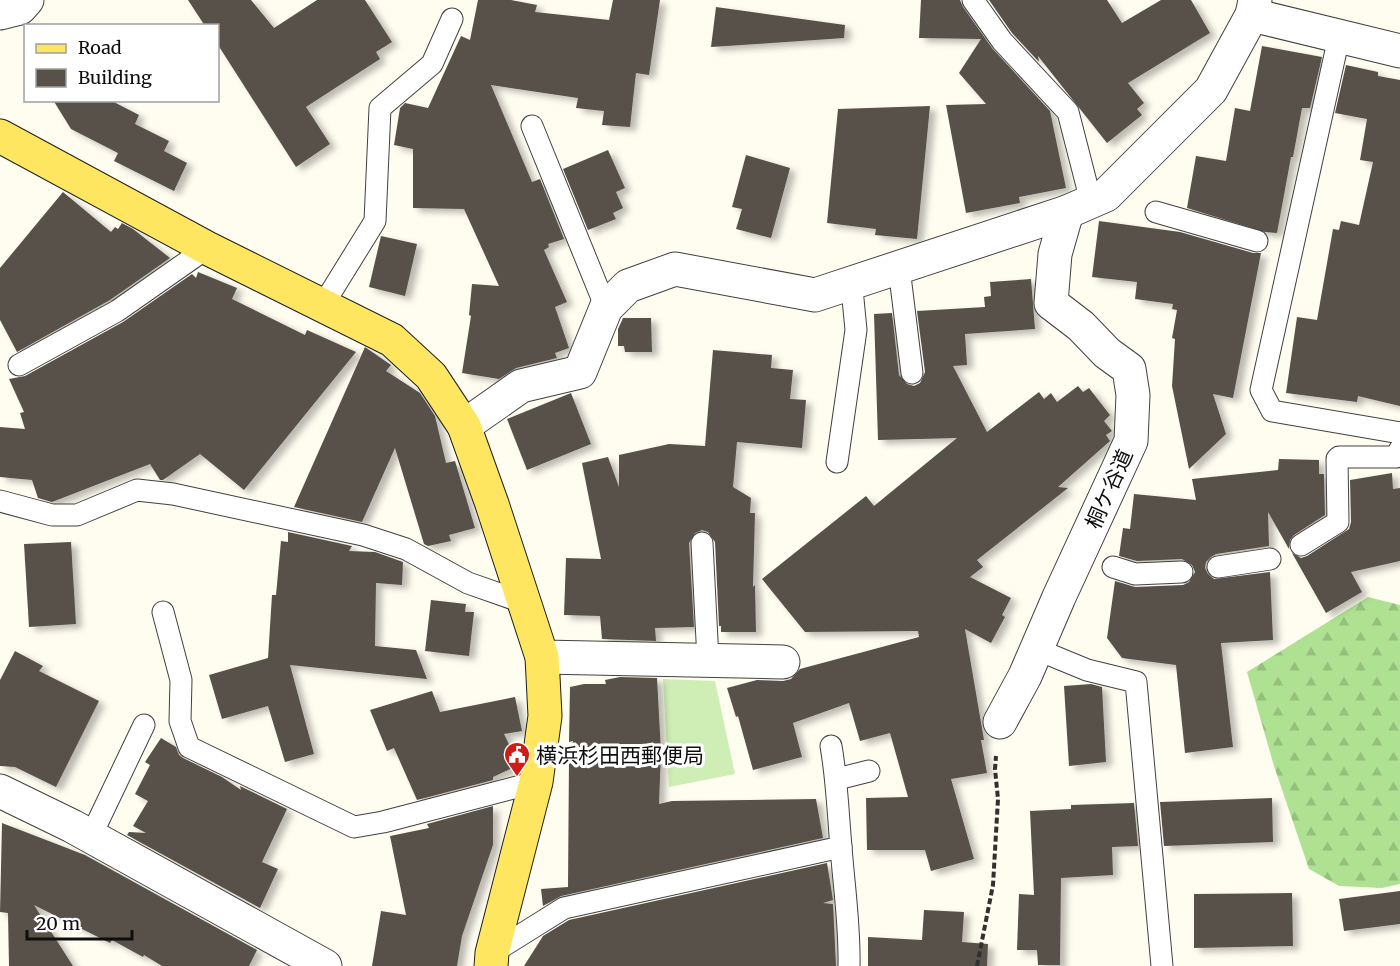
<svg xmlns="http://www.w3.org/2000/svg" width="1400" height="966" viewBox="0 0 1400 966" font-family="Merriweather,'Noto Sans JP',serif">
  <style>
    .grass { fill: #ceeeb5 }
    .forest { fill: url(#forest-firs) }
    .building { fill: #585149; filter: url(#shadow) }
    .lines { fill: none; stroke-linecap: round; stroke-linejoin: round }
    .service-casing { stroke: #414141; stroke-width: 23 }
    .minor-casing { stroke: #414141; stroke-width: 35 }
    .primary-casing { stroke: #1f1f1f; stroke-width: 35 }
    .path { stroke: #303030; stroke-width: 4; stroke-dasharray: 6 3; stroke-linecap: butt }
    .service { stroke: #fff; stroke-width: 21 }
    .minor { stroke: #fff; stroke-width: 33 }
    .primary { stroke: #ffe660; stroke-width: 33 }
    .labels { text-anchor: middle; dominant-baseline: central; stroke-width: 6; stroke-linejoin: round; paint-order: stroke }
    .street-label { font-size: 21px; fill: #0e0e0e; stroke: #fff }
    .poi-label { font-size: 21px; fill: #0e0e0e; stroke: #fff; text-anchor: start }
  </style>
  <defs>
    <pattern id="forest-firs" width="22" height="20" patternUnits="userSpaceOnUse" patternTransform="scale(1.5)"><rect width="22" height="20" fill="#afe192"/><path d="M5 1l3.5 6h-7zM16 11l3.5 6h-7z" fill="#95c07d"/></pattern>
    <filter id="shadow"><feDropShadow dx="6" dy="4" stdDeviation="3" flood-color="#0004"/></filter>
  </defs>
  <rect width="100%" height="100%" fill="#fffdf0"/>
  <!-- grass -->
  <path class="grass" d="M663,679L715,681L735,774L669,787Z"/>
  <!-- forest -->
  <path class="forest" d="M1368,597L1400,605V884L1382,888L1339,886L1309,869L1274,766L1247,672Z"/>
  <!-- building -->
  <g class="building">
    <path d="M188,0H251L274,28L317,0H365L392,42L376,52L380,59L306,107L330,144L296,167L218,45V26H205Z"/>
    <path d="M478,0H511L537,5L535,12L609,20L613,0H660L649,75L636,73L630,127L602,125L604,111L576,108L578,98L491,85L532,182L540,179L564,239L548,244L549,247L544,250L567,302L555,307L569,348L555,353L557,358L516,368L499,379L462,373L471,316L469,315L472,284L499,286L464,209L413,208V149L394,145L400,108L405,103L428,108L461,36L470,40Z"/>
    <path d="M921,0H960L963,7L992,48L1050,111L1066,188L1019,197L1020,203L966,213L946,105L986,104L959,73L981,39L919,38Z"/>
    <path d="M989,0H1107L1122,23L1161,0H1191L1210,33L1128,83L1144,103L1137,109L1142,115L1107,143L1038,56L1039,62L1012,33Z"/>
    <path d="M716,7L845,25L844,38L711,47Z"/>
    <path d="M1262,46L1322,57L1310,108H1302L1293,157H1291L1277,233L1265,232L1187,208L1196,156L1226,161L1235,108L1250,111Z"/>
    <path d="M1346,65L1378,72V76L1400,80V406L1358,396L1357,402L1286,393L1297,317L1317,320L1333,229L1339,230L1341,221L1359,225L1373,162L1360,160L1367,119L1335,113Z"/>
    <path d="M53,100H110L139,115L135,124L169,141L164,151L187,163L174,191L114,161L118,153L71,129Z"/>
    <path d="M930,106L917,239L875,235L876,229L827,223L838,109Z"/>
    <path d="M608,150L625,188L616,192L623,208L613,213L616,219L588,230L563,169Z"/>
    <path d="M746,155L790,168L771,238L736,229L742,209L732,207Z"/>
    <path d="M63,192L111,232L115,227L118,229L122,223L133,229L170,258L110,300L17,352L0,320V268Z"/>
    <path d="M1099,221L1180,232L1253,253H1261L1233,398L1213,394L1226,434L1189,469L1172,386L1175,339L1172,338L1177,310L1172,309L1173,304L1135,299L1137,282L1092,277Z"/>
    <path d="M381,236L417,244L405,296L369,287Z"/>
    <path d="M198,272L237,288L232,299L305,335L307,330L356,352L244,490L200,454L163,480H160L150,464L52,502L38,498L32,480L0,477V427L25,429L20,413L24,412L9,379L25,376L123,322L192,274L196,278Z"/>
    <path d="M1031,279L1035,329L965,334L967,365L953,366L987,432L1039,392L1044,399L1051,393L1057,402L1078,386L1083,392L1089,388L1110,415L1104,421L1112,431L1106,435L1110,441L1058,487L1068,488L977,560L983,567L970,577L1011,598L1002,615L1005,617L991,643L965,629L984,740H981L987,773L951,779L974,859L931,871L925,850H867L866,798L908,797L890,733L860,741L849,703L793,723L802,757L753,770L738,716L736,717L727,688L757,680L783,681L791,679L800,669L919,637L918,631L805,632L762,579L866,496L874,506L957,438L878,440L874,314L892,313L899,375L907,384L914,386L920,383L925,372L917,311L985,307L984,297L991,296L990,282Z"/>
    <path d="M623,318H651L652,352H625L624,346H618V329Z"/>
    <path d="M365,347L391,365L386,371L420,393L435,416L446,463L455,461L475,528L449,535L451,541L428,546L424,544L395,448L362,522L294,507Z"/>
    <path d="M713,350L772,355L771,368L793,370L790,399L806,400L802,448L737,442L733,487L751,498L750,513H755L753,587L755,585L756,632H721V626H719L715,542L708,532L702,530L695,533L689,543L694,627L655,628L656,641L602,639L600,616L564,615L566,558L601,559L582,463L608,457L619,487V455L669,444L705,446Z"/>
    <path d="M571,393L591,444L527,470L507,419Z"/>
    <path d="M1279,459L1319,460V474H1324L1325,515L1294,535L1290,540L1289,549L1268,512L1269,546L1216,554L1211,557L1206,562L1205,568L1208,574L1214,579L1270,572L1273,640L1221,643L1233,747L1185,753L1176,665L1122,658L1107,638L1115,581L1135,587L1183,585L1189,582L1195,572L1192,565L1182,559L1137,561L1119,556L1123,528L1130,529L1134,494L1196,500L1192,479L1278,470Z"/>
    <path d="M1392,473L1393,489L1400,488V561L1351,572L1362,592L1326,613L1292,553L1301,558L1307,556L1349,529L1351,522L1350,480Z"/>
    <path d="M288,532L352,546L349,551L375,552L403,562L402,585L376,583L375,646L416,650L427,679L290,665L314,754L285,762L268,706L222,719L209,675L268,658L272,595H276L281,541L288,542Z"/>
    <path d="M71,542L76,624L29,627L24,544Z"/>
    <path d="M431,600L466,604L465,612H474L469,656L425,651Z"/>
    <path d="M15,651L43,666L39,671L99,701L56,787L15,767L0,766V680Z"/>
    <path d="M620,677L657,678L661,752L659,804L672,801L816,799L823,838L561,896L543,906L541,889L568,887L569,758L573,741L569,742L570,687L584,684H606L605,680Z"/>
    <path d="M1091,684L1102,687L1106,762L1069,766L1064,686Z"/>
    <path d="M432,691L440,712L515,697L522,731L504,734L519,765L493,777V780L417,800L394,748L387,751L370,710Z"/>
    <path d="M161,738L176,747L179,755L183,758L222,777L241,790L240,786L287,809L262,862L278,869L260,908L127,835L129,832L146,833L133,826L148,801L135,794L150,765L145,762Z"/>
    <path d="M1272,798L1273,842L1164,846L1160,802Z"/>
    <path d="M1134,803L1138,846L1112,847L1113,875L1061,878L1060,965H1038L1037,950H1017L1019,894L1034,895L1030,811L1071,809V805Z"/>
    <path d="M493,806V845L462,936L457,966H372L381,911L406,915L390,836L429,828L427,824Z"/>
    <path d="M2,823L85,855L257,950L249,966H162L144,955L143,957L112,940L110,943L34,905L73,966H9L8,913L0,912Z"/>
    <path d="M827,863L833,900L823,903L833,904L836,966H524L543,936L569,920Z"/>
    <path d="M1400,891V924L1344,931L1339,899Z"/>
    <path d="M1292,893L1293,946L1194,948V894Z"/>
    <path d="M924,910L964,912L962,942L988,944L987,966H868V937L922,940Z"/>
  </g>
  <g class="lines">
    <defs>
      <g id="service">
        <path d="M973,0L1002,41L1068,112L1088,190L1111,197"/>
        <path d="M1339,37L1261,390L1272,411L1400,433"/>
        <path d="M532,126L606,308"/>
        <path d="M1156,212L1257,241"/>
        <path d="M899,268L912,373"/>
        <path d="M323,305L375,221L380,108L432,64L452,19"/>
        <path d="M19,365L117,311L207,248"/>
        <path d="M837,462L856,330L853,299L847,285"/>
        <path d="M0,501L52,515H77L137,490L173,494L363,535L406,549L468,583L525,603"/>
        <path d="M702,543L708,660"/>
        <path d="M1301,545L1338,522L1337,459L1339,457H1396L1400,449"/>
        <path d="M1113,567L1135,574L1182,572"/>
        <path d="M1218,567L1270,559"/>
        <path d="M163,612L181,680L180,721L189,747L354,827L383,822L536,782"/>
        <path d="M1036,649L1087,670L1136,682L1162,966"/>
        <path d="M831,746C837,780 838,813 841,847C844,887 850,926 849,966"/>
        <path d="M837,779L869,771"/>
        <path d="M91,836L144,725"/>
        <path d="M492,953L564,908L841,847"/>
      </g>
      <g id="minor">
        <path d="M0,13L20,8L27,0"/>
        <path d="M1252,15L1400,51"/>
        <path d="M464,426L521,386L580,372L606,308L628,286L675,269L815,295L1067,212L1106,195L1211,90L1252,15L1255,0"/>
        <path d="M542,657L783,662"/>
        <path d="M1000,722L1025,676L1059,597L1131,441L1133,395L1129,369L1107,353L1081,326L1051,303L1055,254L1067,212"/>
        <path d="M0,791L72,826L325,966"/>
      </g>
      <path id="primary" d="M0,136L207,248L392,340L431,376L464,426L492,504L542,657L545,716L536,782L492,953L491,966"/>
    </defs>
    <!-- service casing -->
    <use href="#service" class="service-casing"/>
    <!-- minor casing -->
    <use href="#minor" class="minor-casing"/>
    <!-- primary casing -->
    <use href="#primary" class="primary-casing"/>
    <!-- path -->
    <path class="path" d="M977,966L993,885L998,799L995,769L996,756"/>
    <!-- service -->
    <use href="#service" class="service"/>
    <!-- minor -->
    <use href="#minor" class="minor"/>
    <!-- primary -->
    <use href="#primary" class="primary"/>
  </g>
  <!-- icons -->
  <defs>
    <symbol id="civic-pin" viewBox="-11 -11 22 30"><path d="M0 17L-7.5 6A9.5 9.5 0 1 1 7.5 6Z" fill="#ce1d17" stroke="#fff"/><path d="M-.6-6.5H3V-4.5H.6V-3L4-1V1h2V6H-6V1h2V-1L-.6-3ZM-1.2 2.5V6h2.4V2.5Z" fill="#fff"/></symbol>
  </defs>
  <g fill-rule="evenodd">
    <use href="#civic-pin" x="502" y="740" width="30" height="40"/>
  </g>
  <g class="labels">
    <!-- street labels -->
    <g class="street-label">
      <text transform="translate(1109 489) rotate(-66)">桐ケ谷道</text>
    </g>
    <!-- poi labels -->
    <g class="poi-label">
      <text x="536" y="755">横浜杉田西郵便局</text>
    </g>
  </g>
  <!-- legend -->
  <rect x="24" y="24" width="195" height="78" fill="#ffffff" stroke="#9f9f9f" stroke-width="1.5"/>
  <rect x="36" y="44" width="30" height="9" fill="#ffe660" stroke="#9f9f9f" stroke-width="1.5"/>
  <text x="78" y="54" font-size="18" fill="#0e0e0e">Road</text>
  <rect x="36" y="69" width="30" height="18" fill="#585149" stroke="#9f9f9f" stroke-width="1.5"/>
  <text x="78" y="84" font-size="18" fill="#0e0e0e">Building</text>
  <!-- scale -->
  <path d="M27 930v9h105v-9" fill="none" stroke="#0e0e0e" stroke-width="3"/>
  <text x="36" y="930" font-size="18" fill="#0e0e0e" stroke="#ffffff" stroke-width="4.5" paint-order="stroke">20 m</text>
</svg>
